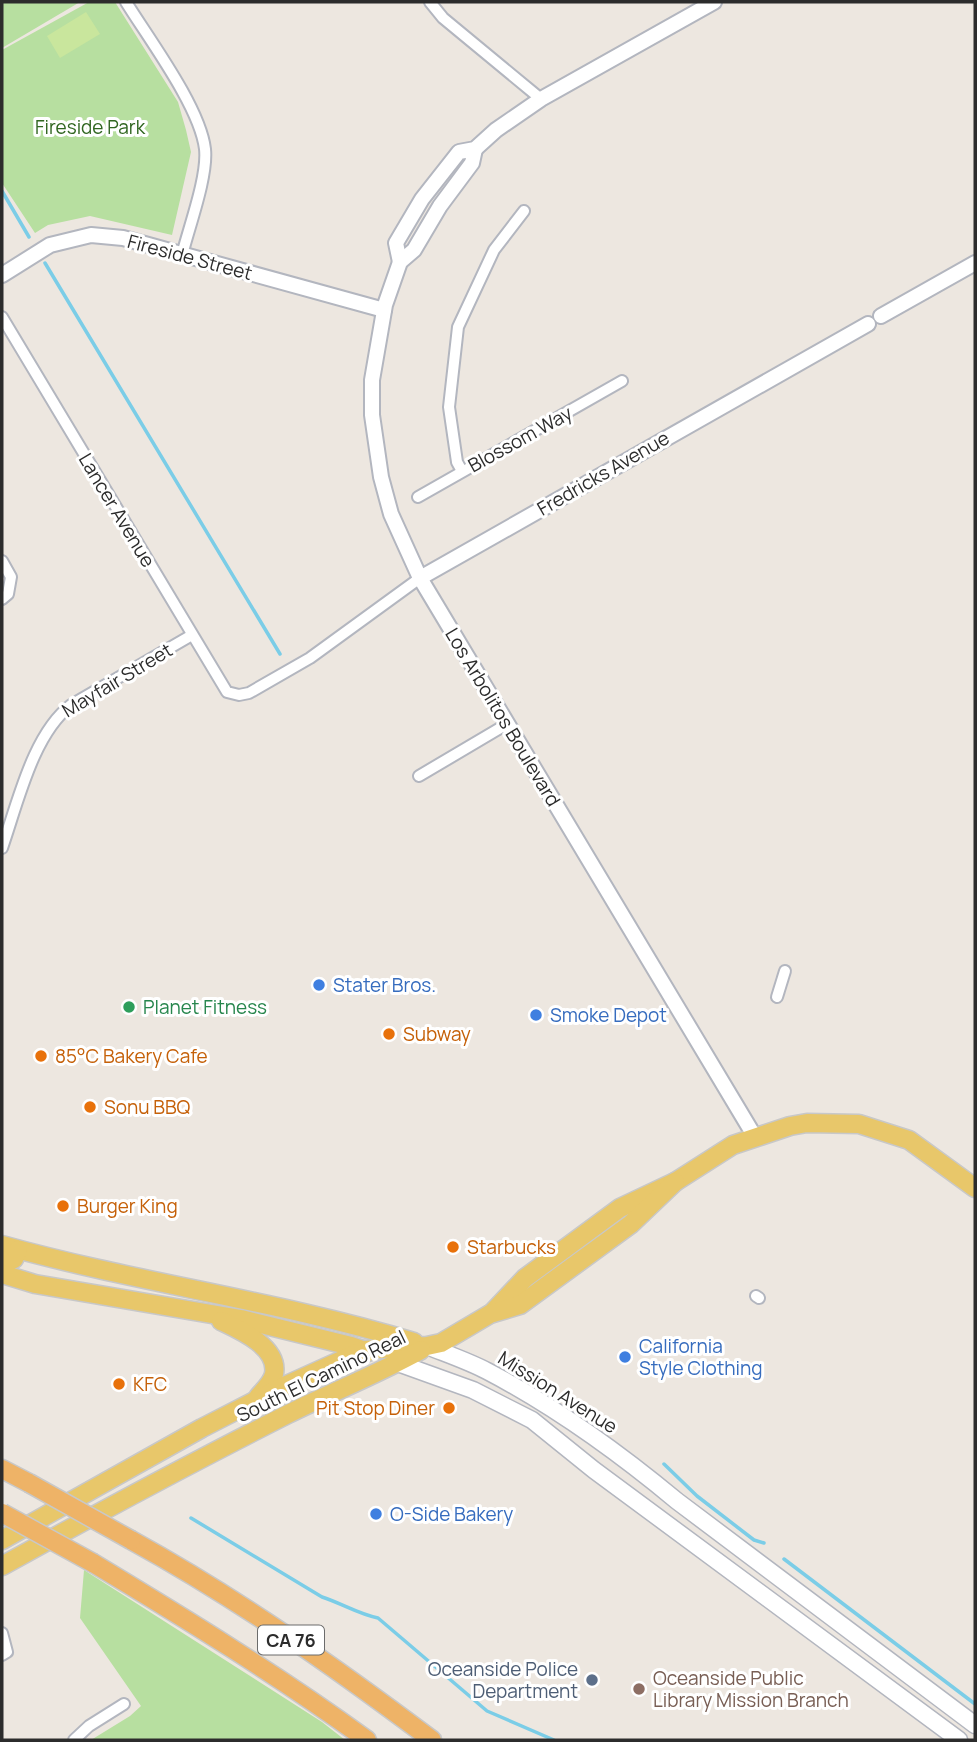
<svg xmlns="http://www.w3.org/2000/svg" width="977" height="1742" viewBox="0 0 977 1742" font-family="Manrope,sans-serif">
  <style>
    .green { fill: #b7dfa0 }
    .pitch { fill: #c9e69d }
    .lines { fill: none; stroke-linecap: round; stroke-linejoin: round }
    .stream { stroke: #7bcde7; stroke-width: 3.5 }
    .minor-casing { stroke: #b3b6bf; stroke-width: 14 }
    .tertiary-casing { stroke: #b3b6bf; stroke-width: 18 }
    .secondary-casing { stroke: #b3b6bf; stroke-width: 19 }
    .primary-casing { stroke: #c8c8c8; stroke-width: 21 }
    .trunk-casing { stroke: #c8c8c8; stroke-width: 21 }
    .minor { stroke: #fff; stroke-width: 10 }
    .tertiary { stroke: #fff; stroke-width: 14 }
    .secondary { stroke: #fff; stroke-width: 16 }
    .primary { stroke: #e8c76a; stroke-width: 18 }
    .trunk { stroke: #eeb367; stroke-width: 18 }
    .trunk-bridge-casing { stroke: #c8c8c8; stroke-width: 21; stroke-linecap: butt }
    .trunk-bridge { stroke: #eeb367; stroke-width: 18 }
    .shop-dot { fill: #3f7fe0; stroke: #fff; stroke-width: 2.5 }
    .leisure-dot { fill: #2e9e5b; stroke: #fff; stroke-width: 2.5 }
    .food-dot { fill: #e8710a; stroke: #fff; stroke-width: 2.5 }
    .service-dot { fill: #5c6f8a; stroke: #fff; stroke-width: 2.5 }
    .education-dot { fill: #8d6e63; stroke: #fff; stroke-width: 2.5 }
    .labels { text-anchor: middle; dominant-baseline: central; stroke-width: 6; stroke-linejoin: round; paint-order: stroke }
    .shield { fill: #fff; stroke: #6b6b6b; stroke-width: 2 }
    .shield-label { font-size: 18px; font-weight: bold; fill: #2c2c2c }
    .park-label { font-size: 19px; fill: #306620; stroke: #fff }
    .street-label { font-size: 19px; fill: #2c2c2c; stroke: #fff }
    .shop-label { font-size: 19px; fill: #366cbe; stroke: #fff; text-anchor: start }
    .leisure-label { font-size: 19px; fill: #27864d; stroke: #fff; text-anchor: start }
    .food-label { font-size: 19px; fill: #c56008; stroke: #fff; text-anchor: start }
    .service-label { font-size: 19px; fill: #4e5e75; stroke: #fff; text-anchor: end }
    .education-label { font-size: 19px; fill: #785e54; stroke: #fff; text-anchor: start }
  </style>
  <rect width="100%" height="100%" fill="#ede7e0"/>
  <!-- green -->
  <g class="green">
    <path d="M2,2H80L2,48Z"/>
    <path d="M89,2H115L178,102L186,130L191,152L172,235L90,216L48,225L35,233L2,183V50Z"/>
    <path d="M84,1570L322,1722L345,1740H91L130,1716L141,1706L80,1618Z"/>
  </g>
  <!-- pitch -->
  <path class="pitch" d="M86,12L100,34L60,58L47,36Z"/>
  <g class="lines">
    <!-- stream -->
    <g class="stream">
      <path d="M2,191L29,237"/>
      <path d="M45,263L280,654"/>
      <path d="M664,1464L697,1496L754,1540L764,1543"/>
      <path d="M191,1518L322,1597C341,1603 358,1614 378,1618L487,1711L554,1740"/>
      <path d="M784,1559L975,1704"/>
    </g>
    <defs>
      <g id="minor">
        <path d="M126,2C149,39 200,107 205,149C208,176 189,227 182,255"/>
        <path d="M430,2L443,18L541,99"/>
        <path d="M2,317L227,692L239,695L249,693L310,658L420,578"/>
        <path d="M462,471L457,462L449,407L458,327L494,250L524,211"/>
        <path d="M418,497L622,381"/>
        <path d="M2,561L11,577L8,594L2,599"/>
        <path d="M419,776L507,724"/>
        <path d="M2,848C18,802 33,734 71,705L192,635"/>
        <path d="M777,997L785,971"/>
        <path d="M756,1296L759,1298"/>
        <path d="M2,1633L7,1652L2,1655"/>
        <path d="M74,1740L89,1726L124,1704"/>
      </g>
      <g id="tertiary">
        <path d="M475,149L472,163L440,206L414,250L400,262L385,305L372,380V415L381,477L391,514L420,578L755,1137"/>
        <path d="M400,262L396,243L422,199L459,152L475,149L496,130L541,99L714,2"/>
        <path d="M2,275L50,245L91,235L123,238L384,310"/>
        <path d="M881,316L975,263"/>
        <path d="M420,578L868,324"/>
      </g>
      <g id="secondary">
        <path d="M427,1346C447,1354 468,1361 487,1371C554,1406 618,1452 677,1501L975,1725"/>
        <path d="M398,1363L473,1390L532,1420L594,1470L959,1740"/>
      </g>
      <g id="primary">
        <path d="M2,1245C138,1283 279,1301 414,1342"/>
        <path d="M2,1260L8,1262L14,1259L18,1250"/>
        <path d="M2,1274L35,1284L241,1319L351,1346L368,1352"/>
        <path d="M492,1313L525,1278L620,1208L675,1182L733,1145L790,1126L807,1123L859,1124L909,1140L975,1188"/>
        <path d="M221,1321C240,1330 279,1347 274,1374C272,1383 264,1390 258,1397"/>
        <path d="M2,1540L202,1428L280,1388L364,1350L427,1346L441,1343L490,1314L520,1305L631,1224L675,1182"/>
        <path d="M2,1566C96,1514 191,1463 288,1414C332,1392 378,1374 421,1350"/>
      </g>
      <g id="trunk">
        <path d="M2,1469L29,1483"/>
        <path d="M131,1540C237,1598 336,1668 432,1740"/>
        <path d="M93,1563C186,1619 279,1676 367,1740"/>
      </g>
    </defs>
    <!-- minor casing -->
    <use href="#minor" class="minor-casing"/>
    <!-- tertiary casing -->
    <use href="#tertiary" class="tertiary-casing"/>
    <!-- secondary casing -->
    <use href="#secondary" class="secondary-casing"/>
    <!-- primary casing -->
    <use href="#primary" class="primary-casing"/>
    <!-- trunk casing -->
    <use href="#trunk" class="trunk-casing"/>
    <!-- minor -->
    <use href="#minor" class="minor"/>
    <!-- tertiary -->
    <use href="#tertiary" class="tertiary"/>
    <!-- secondary -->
    <use href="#secondary" class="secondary"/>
    <!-- primary -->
    <use href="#primary" class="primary"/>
    <!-- trunk -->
    <use href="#trunk" class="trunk"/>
    <defs>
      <g id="trunk-bridge">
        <path d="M29,1483L131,1540"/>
        <path d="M2,1513L93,1563"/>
      </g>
    </defs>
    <!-- trunk-bridge casing -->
    <use href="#trunk-bridge" class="trunk-bridge-casing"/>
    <!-- trunk-bridge -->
    <use href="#trunk-bridge" class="trunk-bridge"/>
  </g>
  <!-- markers -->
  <g class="shop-dot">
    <circle cx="319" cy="985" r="7"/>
    <circle cx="536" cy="1015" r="7"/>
    <circle cx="625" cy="1357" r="7"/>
    <circle cx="376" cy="1514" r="7"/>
  </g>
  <circle class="leisure-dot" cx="129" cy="1007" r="7"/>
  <g class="food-dot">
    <circle cx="389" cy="1034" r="7"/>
    <circle cx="41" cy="1056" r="7"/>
    <circle cx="90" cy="1107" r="7"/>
    <circle cx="63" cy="1206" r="7"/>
    <circle cx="453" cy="1247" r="7"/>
    <circle cx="119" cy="1384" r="7"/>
    <circle cx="449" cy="1408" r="7"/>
  </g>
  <circle class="service-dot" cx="592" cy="1680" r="7"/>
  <circle class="education-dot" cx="639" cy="1689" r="7"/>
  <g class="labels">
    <!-- shield labels -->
    <rect class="shield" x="258" y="1625.5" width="66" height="29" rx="5"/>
    <g class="shield-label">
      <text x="291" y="1640">CA 76</text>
    </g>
    <!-- park labels -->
    <g class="park-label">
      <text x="90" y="127">Fireside Park</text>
    </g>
    <!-- street labels -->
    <g class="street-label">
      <text transform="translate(190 257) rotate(15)">Fireside Street</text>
      <text transform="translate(520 439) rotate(-29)">Blossom Way</text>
      <text transform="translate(603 473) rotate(-30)">Fredricks Avenue</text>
      <text transform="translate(117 510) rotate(59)">Lancer Avenue</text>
      <text transform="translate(117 680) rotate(-31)">Mayfair Street</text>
      <text transform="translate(503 717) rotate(59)">Los Arbolitos Boulevard</text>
      <text transform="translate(321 1376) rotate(-26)">South El Camino Real</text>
      <text transform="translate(558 1392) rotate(32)">Mission Avenue</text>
    </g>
    <!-- shop labels -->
    <g class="shop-label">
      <text x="333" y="985">Stater Bros.</text>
      <text x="550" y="1015">Smoke Depot</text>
      <text x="639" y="1346">California<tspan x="639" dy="22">Style Clothing</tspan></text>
      <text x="390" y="1514">O-Side Bakery</text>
    </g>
    <!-- leisure labels -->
    <g class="leisure-label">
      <text x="143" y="1007">Planet Fitness</text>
    </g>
    <!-- food labels -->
    <g class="food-label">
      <text x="403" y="1034">Subway</text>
      <text x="55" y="1056">85°C Bakery Cafe</text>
      <text x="104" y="1107">Sonu BBQ</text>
      <text x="77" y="1206">Burger King</text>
      <text x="467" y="1247">Starbucks</text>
      <text x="133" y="1384">KFC</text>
      <text x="435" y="1408" text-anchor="end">Pit Stop Diner</text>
    </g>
    <!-- service labels -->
    <g class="service-label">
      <text x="578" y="1669">Oceanside Police<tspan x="578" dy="22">Department</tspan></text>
    </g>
    <!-- education labels -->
    <g class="education-label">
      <text x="653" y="1678">Oceanside Public<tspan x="653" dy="22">Library Mission Branch</tspan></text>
    </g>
  </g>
  <!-- border -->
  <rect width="977" height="1742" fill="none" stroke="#2c2c2c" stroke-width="7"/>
</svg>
